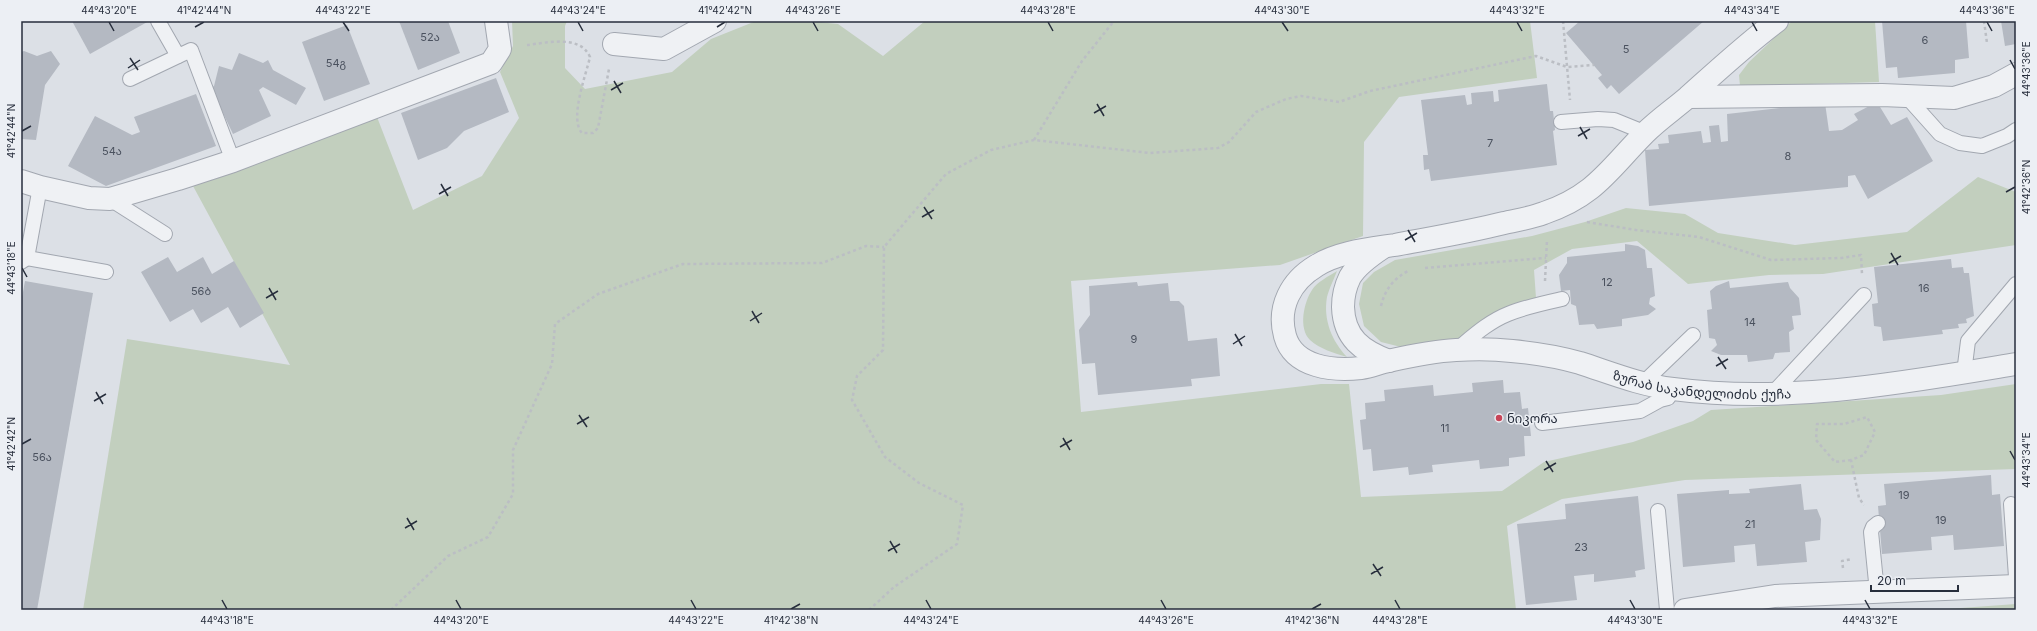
<svg xmlns="http://www.w3.org/2000/svg" width="2037" height="631" viewBox="0 0 2037 631" font-family="Inter,'Noto Sans Georgian',sans-serif">
  <style>
    .green { fill: #c2cfbe }
    .building { fill: #b4b9c2 }
    .lines { fill: none; stroke-linecap: round; stroke-linejoin: round }
    .service-casing { stroke: #a2a7b0; stroke-width: 16 }
    .minor-casing { stroke: #a2a7b0; stroke-width: 24 }
    .path { stroke: #bbbec4; stroke-width: 2.5; stroke-dasharray: 3 3; stroke-linecap: butt }
    .service { stroke: #eff1f4; stroke-width: 14 }
    .minor { stroke: #eff1f4; stroke-width: 22 }
    .ticks { fill: none; stroke: #272e3c; stroke-width: 1.5 }
    .poi-dot { fill: #c84558; stroke: #eceff4; stroke-width: 1.5 }
    .labels { text-anchor: middle; dominant-baseline: central; stroke-width: 3; stroke-linejoin: round; paint-order: stroke }
    .number-label { font-size: 11px; fill: #4a515e }
    .street-label { font-size: 13px; fill: #272e3c; stroke: #eceff4 }
    .poi-label { font-size: 13px; fill: #272e3c; stroke: #eceff4; text-anchor: start }
    .neatline { fill: none; stroke: #272e3c; stroke-width: 1.5 }
    .ticks-label { font-size: 10px; text-anchor: middle; fill: #272e3c }
  </style>
  <rect width="100%" height="100%" fill="#dce0e6"/>
  <!-- green -->
  <g class="green">
    <path d="M512,21H567L565,26V68L585,89L672,72L711,39L756,21H808L838,24L883,56L925,21H1530L1537,78L1399,97L1364,142L1363,236L1280,265L1071,281L1081,412L1321,384H1349L1361,497L1502,491L1544,462L1633,442L1693,421L1711,410L1941,395L2016,384V469L1685,480L1562,499L1507,526L1516,610H83L127,339L290,365L193,186L377,117L413,210L482,176L519,118L500,72L513,46Z"/>
    <path d="M1792,21H1875L1879,82L1740,86L1739,75L1749,62Z"/>
    <path d="M1978,177L2016,192V245L1823,274L1769,275L1688,284L1637,241L1572,249L1534,270L1536,298L1474,343L1413,350L1381,342L1364,326L1359,304L1363,283L1374,272L1395,260L1532,236L1585,222L1626,208L1685,214L1718,233L1795,245L1907,232Z"/>
    <path d="M1337,271C1334,279 1329,289 1327,297C1323,320 1332,341 1347,357C1334,353 1320,349 1310,340C1298,328 1304,302 1312,290C1317,282 1329,276 1337,271Z"/>
    <path d="M2016,604V610H1933Z"/>
  </g>
  <!-- building -->
  <g class="building">
    <path d="M72,21H149L90,54Z"/>
    <path d="M399,21H448L460,53L418,70Z"/>
    <path d="M1580,21H1704L1619,94L1611,85L1607,89L1598,78L1602,75L1566,33Z"/>
    <path d="M1882,21H1966L1969,58L1955,60V73L1898,78L1897,67L1886,68Z"/>
    <path d="M2001,21H2016V44L2005,46Z"/>
    <path d="M347,25L370,84L324,101L302,42Z"/>
    <path d="M24,51L37,56L51,51L60,64L45,85L36,140L21,139V52Z"/>
    <path d="M239,53L263,63L268,60L273,70L306,88L296,105L263,87L259,90L271,116L233,134L211,88L214,86L219,66L232,70Z"/>
    <path d="M496,78L509,112L464,131L447,148L418,160L401,113Z"/>
    <path d="M1547,84L1550,111H1553L1555,130L1553,131L1557,165L1431,181L1429,169L1424,170L1423,155H1428L1421,100L1465,95L1467,105L1472,104L1471,93L1493,91L1494,102L1499,101L1498,90Z"/>
    <path d="M196,94L216,146L106,186L68,166L95,116L132,135L140,132L134,117Z"/>
    <path d="M1877,102L1891,125L1907,117L1933,161L1868,199L1855,175L1848,176V187L1649,206L1645,150L1659,149L1658,144L1669,143L1668,135L1701,131L1703,143L1711,142L1709,126L1719,125L1721,142L1728,141L1727,114L1825,103L1829,131L1842,130L1858,120L1854,114Z"/>
    <path d="M1625,244L1638,246L1645,250L1647,268H1652L1655,296L1650,298L1649,304L1656,309L1648,315L1622,319V326L1597,329L1594,324L1579,325L1576,306L1571,304L1570,290L1561,291L1559,275L1567,263V257L1625,251Z"/>
    <path d="M168,257L177,272L203,257L212,274L234,261L264,313L240,328L228,307L201,323L193,309L170,322L141,272Z"/>
    <path d="M1951,259L1952,268L1963,267L1964,273H1969L1974,316L1966,319L1967,323L1958,324L1959,328L1942,330L1943,334L1883,341L1881,327L1874,326L1872,304L1878,303L1874,267Z"/>
    <path d="M25,281L93,293L37,610H21V303Z"/>
    <path d="M1729,281L1730,288L1788,282L1790,288L1799,298L1801,315L1792,316L1794,329L1789,332L1790,352L1775,353L1773,359L1748,362L1747,355H1721L1711,351L1717,345L1715,339L1709,338L1707,310L1712,309L1710,291L1716,286Z"/>
    <path d="M1137,282L1138,286L1168,283L1170,301H1179L1184,306L1188,341L1217,338L1220,376L1191,379L1192,386L1098,395L1095,363L1082,364L1079,330L1090,315L1089,286Z"/>
    <path d="M1503,380L1504,393L1520,392L1522,409L1528,408L1531,436H1524L1525,456L1509,458V466L1480,469L1479,460L1432,465L1433,472L1409,475L1408,467L1373,471L1371,449L1363,450L1360,420L1366,419L1365,403L1385,401L1384,390L1433,385L1434,396L1473,392L1472,383Z"/>
    <path d="M1991,475L1992,495L2000,494L2004,546L1954,550L1953,535L1931,537L1932,550L1882,554L1878,506L1886,505L1884,484Z"/>
    <path d="M1801,484L1804,510L1817,509L1821,519L1820,540L1805,542L1807,562L1757,566L1755,544L1734,546L1735,562L1683,567L1677,494L1729,490V494L1750,493L1749,489Z"/>
    <path d="M1638,496L1645,569L1635,571L1636,577L1594,582V574L1574,576L1577,600L1526,605L1517,524L1566,519L1565,504Z"/>
  </g>
  <g class="lines">
    <defs>
      <g id="service">
        <path d="M158,21L178,56"/>
        <path d="M130,79L191,50L233,161"/>
        <path d="M1906,96L1940,134L1960,143L1982,146L2007,136L2016,130"/>
        <path d="M1561,122L1598,119L1614,120L1646,133"/>
        <path d="M110,199L165,234"/>
        <path d="M27,258L106,272"/>
        <path d="M21,262L27,258L40,187"/>
        <path d="M1456,350C1472,337 1488,322 1508,314C1525,307 1544,303 1562,299"/>
        <path d="M1964,373L1968,341L2016,284"/>
        <path d="M1642,384L1693,335"/>
        <path d="M1772,394L1864,295"/>
        <path d="M1542,423L1640,411L1660,400L1668,398L1673,389"/>
        <path d="M2011,504L2016,577"/>
        <path d="M1658,511L1667,610"/>
        <path d="M1877,592L1871,532L1873,527L1878,523"/>
      </g>
      <g id="minor">
        <path id="s1" d="M1777,21C1745,45 1717,71 1688,97C1674,109 1658,120 1645,133C1609,169 1596,195 1544,213C1531,218 1517,220 1504,223C1468,232 1432,238 1395,245C1369,249 1338,252 1316,266C1291,281 1277,307 1285,336C1294,368 1334,371 1361,368C1370,367 1379,363 1388,361C1410,356 1434,351 1456,350C1474,349 1494,349 1512,351C1534,353 1559,357 1580,363C1611,373 1640,385 1673,389C1788,404 1902,383 2016,364"/>
        <path d="M614,44L664,49L715,21"/>
        <path d="M1689,97L1882,95L1954,98L1994,86L2016,74"/>
        <path d="M21,181L40,187L89,198L110,199L178,179L233,161L491,63L500,49L496,21"/>
        <path d="M1382,248C1370,256 1357,265 1350,277C1345,287 1343,297 1343,307C1344,338 1362,351 1389,361"/>
        <path d="M1685,610L1775,596L2016,586"/>
      </g>
    </defs>
    <!-- service casing -->
    <use href="#service" class="service-casing"/>
    <!-- minor casing -->
    <use href="#minor" class="minor-casing"/>
    <!-- path -->
    <g class="path">
      <path d="M1563,21L1570,100"/>
      <path d="M1984,21L1987,43"/>
      <path d="M527,45C546,43 580,34 590,57C586,75 569,119 582,133H593L598,128L609,69"/>
      <path d="M1034,140L1082,61L1114,21"/>
      <path d="M1587,222L1636,230L1699,237L1771,260L1841,258L1861,255L1862,274"/>
      <path d="M1425,268L1546,258"/>
      <path d="M1545,281L1547,240"/>
      <path d="M1381,306C1385,289 1394,278 1410,270"/>
      <path d="M1851,460L1835,462L1816,440L1817,424H1844L1867,417L1875,432L1864,455L1851,460L1859,498L1864,505"/>
      <path d="M1843,568L1842,561L1852,559"/>
      <path d="M391,610L448,556L488,537L513,494V450L552,364L555,324L598,294L683,264L822,263L866,246L884,247"/>
      <path d="M869,610L894,587L957,544L963,505L919,483L885,457L852,400L857,376L883,350L884,247L946,174L991,150L1034,140L1150,153L1218,148L1229,142L1256,112L1286,99L1301,96L1339,102L1370,91L1536,56L1567,67L1594,65"/>
    </g>
    <!-- service -->
    <use href="#service" class="service"/>
    <!-- minor -->
    <use href="#minor" class="minor"/>
  </g>
  <!-- ticks -->
  <path class="ticks" d="M109,22L114,31M343,22L349,31M578,22L583,31M813,22L818,31M1048,22L1053,31M1282,22L1288,31M1517,22L1522,31M1752,22L1757,31M1987,22L1992,31M195,27L204,22M717,27L725,22M130,58L138,70M2010,60L2015,69M128,68L140,60M614,81L621,93M611,90L623,83M1097,104L1104,116M1094,113L1106,106M1580,127L1587,139M22,131L31,126M1578,136L1590,129M441,184L448,196M2006,192L2015,187M439,194L451,187M924,207L932,219M922,217L934,210M1408,230L1415,242M1405,240L1417,233M1891,253L1898,265M1889,263L1901,256M22,268L27,277M269,288L276,300M266,298L278,291M752,311L759,323M750,321L762,313M1235,334L1242,346M1233,344L1245,336M1718,357L1726,369M1716,366L1728,359M96,392L103,404M94,401L106,394M579,415L587,427M577,424L589,417M1063,438L1070,450M22,444L31,439M1060,447L1072,440M2010,451L2015,460M1546,461L1553,472M1544,470L1556,463M407,518L414,530M405,528L417,521M890,541L897,553M888,551L900,544M1373,564L1381,576M1371,574L1383,567M222,600L227,609M456,600L461,609M691,600L696,609M926,600L931,609M1161,600L1166,609M1395,600L1400,609M1630,600L1635,609M1865,600L1870,609M791,609L800,604M1312,609L1321,604"/>
  <!-- markers -->
  <circle class="poi-dot" cx="1499" cy="418" r="4"/>
  <g class="labels">
    <!-- number labels -->
    <g class="number-label">
      <text x="430" y="37">52ა</text>
      <text x="1925" y="40">6</text>
      <text x="1626" y="49">5</text>
      <text x="336" y="63">54გ</text>
      <text x="1490" y="143">7</text>
      <text x="112" y="151">54ა</text>
      <text x="1788" y="156">8</text>
      <text x="1607" y="282">12</text>
      <text x="1924" y="288">16</text>
      <text x="201" y="291">56ბ</text>
      <text x="1750" y="322">14</text>
      <text x="1134" y="339">9</text>
      <text x="1445" y="428">11</text>
      <text x="42" y="457">56ა</text>
      <text x="1904" y="495">19</text>
      <text x="1941" y="520">19</text>
      <text x="1750" y="524">21</text>
      <text x="1581" y="547">23</text>
    </g>
    <!-- street labels -->
    <g class="street-label">
      <text stroke="none"><textPath href="#s1" startOffset="1058">ზურაბ საკანდელიძის ქუჩა</textPath></text>
    </g>
    <!-- poi labels -->
    <g class="poi-label">
      <text x="1507" y="418">ნიკორა</text>
    </g>
  </g>
  <!-- border -->
  <rect width="2037" height="631" fill="none" stroke="#eceff4" stroke-width="44"/>
  <!-- scale -->
  <path d="M1871 585v6h87v-6" fill="none" stroke="#272e3c" stroke-width="2"/>
  <text x="1877" y="585" font-size="12" fill="#272e3c" stroke="#eceff4" stroke-width="3" paint-order="stroke">20 m</text>
  <rect x="22" y="22" width="1993" height="587" class="neatline"/>
  <g class="ticks-label">
    <text x="109" y="14">44°43'20"E</text>
    <text x="204" y="14">41°42'44"N</text>
    <text x="343" y="14">44°43'22"E</text>
    <text x="578" y="14">44°43'24"E</text>
    <text x="725" y="14">41°42'42"N</text>
    <text x="813" y="14">44°43'26"E</text>
    <text x="1048" y="14">44°43'28"E</text>
    <text x="1282" y="14">44°43'30"E</text>
    <text x="1517" y="14">44°43'32"E</text>
    <text x="1752" y="14">44°43'34"E</text>
    <text x="1987" y="14">44°43'36"E</text>
    <text transform="translate(2026 69) rotate(-90)" y="4">44°43'36"E</text>
    <text transform="translate(11 131) rotate(-90)" y="4">41°42'44"N</text>
    <text transform="translate(2026 187) rotate(-90)" y="4">41°42'36"N</text>
    <text transform="translate(11 268) rotate(-90)" y="4">44°43'18"E</text>
    <text transform="translate(11 444) rotate(-90)" y="4">41°42'42"N</text>
    <text transform="translate(2026 460) rotate(-90)" y="4">44°43'34"E</text>
    <text x="227" y="624">44°43'18"E</text>
    <text x="461" y="624">44°43'20"E</text>
    <text x="696" y="624">44°43'22"E</text>
    <text x="791" y="624">41°42'38"N</text>
    <text x="931" y="624">44°43'24"E</text>
    <text x="1166" y="624">44°43'26"E</text>
    <text x="1312" y="624">41°42'36"N</text>
    <text x="1400" y="624">44°43'28"E</text>
    <text x="1635" y="624">44°43'30"E</text>
    <text x="1870" y="624">44°43'32"E</text>
  </g>
</svg>
